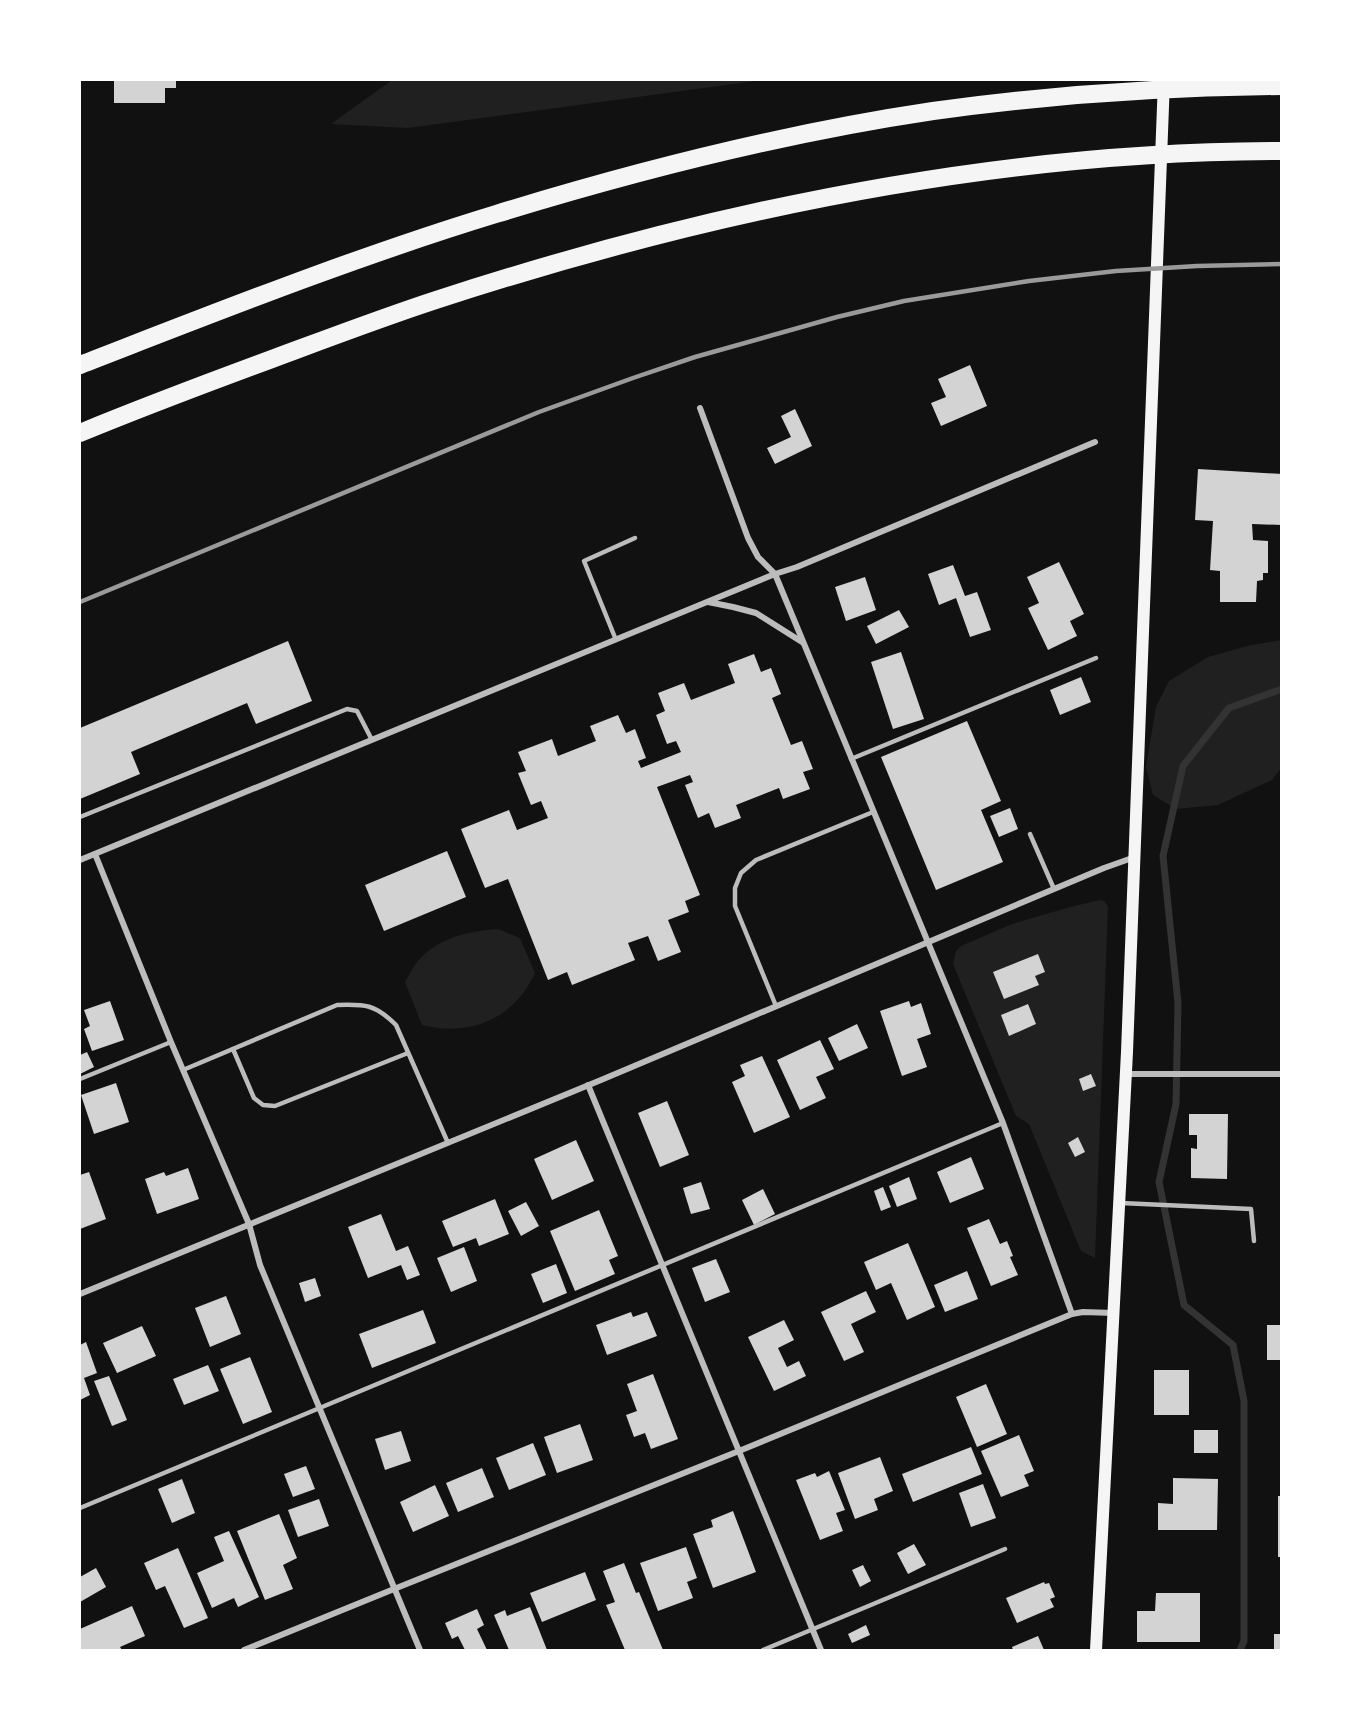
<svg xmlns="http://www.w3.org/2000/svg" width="1361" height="1730" viewBox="0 0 1361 1730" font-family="Barlow,sans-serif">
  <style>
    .green { fill: #202020 }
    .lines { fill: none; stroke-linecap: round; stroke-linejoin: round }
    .stream { stroke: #333; stroke-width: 7 }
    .building { fill: #d3d3d3 }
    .service { stroke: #bcbcbc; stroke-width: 4.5 }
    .minor { stroke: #bcbcbc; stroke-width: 6 }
    .secondary { stroke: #f5f5f5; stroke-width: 12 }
    .motorway { stroke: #f5f5f5; stroke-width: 18 }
    .rail { stroke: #9a9a9a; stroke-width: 4.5 }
  </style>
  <rect width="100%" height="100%" fill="#111"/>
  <!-- green -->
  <g class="green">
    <path d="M392,80H763L408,128L331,124Z"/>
    <path d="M1281,640V768L1272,780L1218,805L1176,809L1153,795L1146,767L1156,707L1169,681L1208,657L1247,646Z"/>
    <path d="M1100,900L1104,901L1108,906L1095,1258L1081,1251L1029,1124L1016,1116L953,964L956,951L961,946L1012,924L1070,907Z"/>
    <path d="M498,929L520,938L535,973C514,1019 470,1037 422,1025L405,982C409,976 412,968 417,962C437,938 468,931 498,929Z"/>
  </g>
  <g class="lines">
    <!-- stream -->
    <path class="stream" d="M1240,1650L1244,1641V1401L1233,1345L1184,1305L1159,1182L1176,1104L1178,1003L1163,856L1183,766L1229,708L1282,689"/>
  </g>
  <!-- building -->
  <g class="building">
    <path d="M114,80H176V88H165V103H114Z"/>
    <path d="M970,365L987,406L941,426L931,403L946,397L938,379Z"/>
    <path d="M795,409L812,446L775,464L767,448L791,437L781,416Z"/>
    <path d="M1198,469L1282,474V525L1252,524L1253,540L1268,541V573H1263V580L1257,581L1256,602H1220V571L1210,570L1213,521L1195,520Z"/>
    <path d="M1059,562L1084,614L1070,621L1077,636L1048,650L1028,608L1039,603L1027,577Z"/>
    <path d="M953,565L965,596L977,592L991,630L970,637L956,598L939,605L928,574Z"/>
    <path d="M865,577L876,610L846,621L835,587Z"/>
    <path d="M899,610L909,627L876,644L867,626Z"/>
    <path d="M288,641L312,701L256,724L247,703L131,752L140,774L80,799V728Z"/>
    <path d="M901,652L924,719L893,729L871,662Z"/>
    <path d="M754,654L761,672L771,668L781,694L772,698L791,745L802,741L813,769L803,772L810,789L783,799L779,788L736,805L741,818L715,828L709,813L698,818L685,785L693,782L690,775L657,787L700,895L685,901L689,912L668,920L681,952L658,961L648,936L628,943L635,960L572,985L567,972L548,980L508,879L485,888L461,829L509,810L517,830L548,818L541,801L531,805L518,773L526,771L518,752L552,739L558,756L596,741L590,726L618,715L626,733L635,729L646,758L638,761L641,768L681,752L676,741L667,744L656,715L665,711L658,693L684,683L691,700L735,683L728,664Z"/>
    <path d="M1081,677L1091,702L1060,715L1050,690Z"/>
    <path d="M967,721L1001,801L981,810L1003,862L936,890L881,757Z"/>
    <path d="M1010,808L1018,829L999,837L990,816Z"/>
    <path d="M447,851L466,897L384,931L365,885Z"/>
    <path d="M1038,954L1045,972L1035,976L1039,985L1004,999L993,972Z"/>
    <path d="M110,1001L124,1040L92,1051L84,1029L90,1026L84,1010Z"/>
    <path d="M909,1001L911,1007L921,1003L931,1034L917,1039L927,1067L902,1076L880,1011Z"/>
    <path d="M1028,1004L1036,1024L1009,1036L1001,1015Z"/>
    <path d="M857,1024L868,1048L839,1061L828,1038Z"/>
    <path d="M820,1040L834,1069L816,1077L826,1098L800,1110L777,1060Z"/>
    <path d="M87,1052L94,1067L80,1074V1055Z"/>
    <path d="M762,1056L790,1117L754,1133L732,1082L745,1076L740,1065Z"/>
    <path d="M1091,1074L1096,1086L1083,1091L1079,1079Z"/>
    <path d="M116,1083L129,1122L94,1134L81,1095Z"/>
    <path d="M667,1101L689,1155L660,1167L638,1113Z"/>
    <path d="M1189,1114H1228L1227,1179L1191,1178V1148L1197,1149V1135H1189Z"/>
    <path d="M1078,1137L1085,1152L1075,1157L1068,1143Z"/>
    <path d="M576,1140L594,1181L552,1200L534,1159Z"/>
    <path d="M971,1157L984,1189L950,1203L937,1172Z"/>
    <path d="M188,1168L199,1199L157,1214L145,1179L164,1172L166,1176Z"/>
    <path d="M89,1172L106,1219L80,1229V1175Z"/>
    <path d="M909,1177L917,1199L897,1207L889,1186Z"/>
    <path d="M701,1182L710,1209L691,1214L683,1188Z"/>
    <path d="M883,1187L891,1207L881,1211L874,1191Z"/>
    <path d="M763,1189L775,1214L754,1225L742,1200Z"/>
    <path d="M495,1199L509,1234L479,1246L476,1238L453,1247L442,1221Z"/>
    <path d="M526,1202L539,1226L521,1236L508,1211Z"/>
    <path d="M599,1210L618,1256L609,1260L615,1274L575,1291L550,1231Z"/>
    <path d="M381,1214L396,1251L408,1246L420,1275L407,1280L401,1265L368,1278L348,1227Z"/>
    <path d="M989,1219L1000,1244L1007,1241L1013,1256L1010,1257L1018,1275L991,1286L967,1228Z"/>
    <path d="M908,1243L935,1307L907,1320L891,1283L876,1290L864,1262Z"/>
    <path d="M464,1247L477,1281L451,1292L437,1258Z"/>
    <path d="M716,1259L730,1292L705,1302L692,1268Z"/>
    <path d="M556,1264L567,1293L543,1303L531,1274Z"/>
    <path d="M967,1271L978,1299L945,1312L934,1285Z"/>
    <path d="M315,1278L321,1296L305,1302L299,1283Z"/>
    <path d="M866,1291L876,1312L851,1324L864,1352L844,1361L821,1312Z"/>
    <path d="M226,1296L241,1334L210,1347L195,1308Z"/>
    <path d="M423,1310L436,1343L372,1368L359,1334Z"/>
    <path d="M631,1312L633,1317L647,1312L657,1336L607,1355L596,1325Z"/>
    <path d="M784,1320L794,1340L778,1348L787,1367L799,1361L806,1376L774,1391L748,1337Z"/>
    <rect x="1267" y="1325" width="15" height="35"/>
    <path d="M142,1326L156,1356L117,1373L103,1343Z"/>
    <path d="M86,1342L97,1373L84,1378L90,1395L80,1400V1345Z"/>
    <path d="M250,1357L272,1412L243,1424L220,1369Z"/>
    <path d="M208,1365L219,1391L184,1405L173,1379Z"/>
    <rect x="1154" y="1370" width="35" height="45"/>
    <path d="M653,1374L678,1439L651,1449L645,1433L634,1437L626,1415L637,1411L627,1384Z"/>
    <path d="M109,1376L127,1420L112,1426L94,1381Z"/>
    <path d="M986,1384L1007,1434L977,1447L956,1397Z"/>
    <path d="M580,1424L593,1460L557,1473L544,1437Z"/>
    <rect x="1194" y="1430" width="24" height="23"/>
    <path d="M401,1431L411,1461L385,1470L375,1439Z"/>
    <path d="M1019,1435L1034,1471L1024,1475L1029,1486L1001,1497L981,1451Z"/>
    <path d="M533,1443L546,1475L509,1490L496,1458Z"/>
    <path d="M971,1447L982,1474L913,1502L902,1474Z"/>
    <path d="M880,1457L893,1491L874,1499L878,1510L855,1519L838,1473Z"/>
    <path d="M306,1466L315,1489L293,1497L284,1474Z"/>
    <path d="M482,1468L494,1497L458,1512L446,1483Z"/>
    <path d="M829,1471L845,1510L836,1513L843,1531L820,1540L796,1480L815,1473L817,1477Z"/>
    <path d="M1173,1478L1218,1479L1217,1530H1158V1503L1173,1504Z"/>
    <path d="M182,1479L195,1513L172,1523L158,1489Z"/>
    <path d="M983,1484L996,1518L971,1527L959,1493Z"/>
    <path d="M435,1485L449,1516L413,1532L400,1502Z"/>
    <rect x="1278" y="1496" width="4" height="61"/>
    <path d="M319,1499L329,1526L298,1537L288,1510Z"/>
    <path d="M733,1511L756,1572L713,1588L693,1534L713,1527L711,1520Z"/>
    <path d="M279,1514L297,1558L283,1565L293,1589L265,1600L237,1531Z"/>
    <path d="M229,1531L259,1597L238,1607L234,1598L212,1608L197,1573L224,1561L214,1537Z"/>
    <path d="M914,1544L926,1565L908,1574L897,1553Z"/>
    <path d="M686,1547L697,1578L687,1582L693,1598L658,1611L640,1563Z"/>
    <path d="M178,1548L208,1618L184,1628L165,1586L156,1590L144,1563Z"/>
    <path d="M624,1563L636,1593L639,1592L663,1650H625L606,1605L615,1602L603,1571Z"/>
    <path d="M863,1565L871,1581L860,1587L852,1570Z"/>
    <path d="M96,1568L106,1587L80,1602V1577Z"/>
    <path d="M585,1572L596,1600L542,1622L530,1593Z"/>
    <path d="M1044,1582L1045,1584L1049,1583L1055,1597L1050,1599L1054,1607L1017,1623L1006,1598Z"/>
    <path d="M1156,1593H1200V1642H1137V1611H1155Z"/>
    <path d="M132,1606L145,1636L120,1647L122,1650H80V1629Z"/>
    <path d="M530,1607L547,1650H509L494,1615L505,1610L507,1616Z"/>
    <path d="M477,1609L484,1625L477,1629L487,1650H465L458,1636L452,1639L445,1623Z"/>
    <path d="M866,1625L870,1635L852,1643L848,1634Z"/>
    <rect x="1274" y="1634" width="8" height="16"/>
    <path d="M1038,1636L1044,1650H1013L1012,1647Z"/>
  </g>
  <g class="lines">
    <!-- service -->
    <g class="service">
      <path d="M616,640L584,561L635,538"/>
      <path d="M851,759L1096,658"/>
      <path d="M80,817L347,709L357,711L372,740"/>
      <path d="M1030,834L1054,889"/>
      <path d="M776,1006L735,906V888L741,873L756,860L873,812"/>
      <path d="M233,1049L254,1098L263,1105L275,1106L408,1053"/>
      <path d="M183,1070L337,1005C365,1004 375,1004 396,1025L448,1143"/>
      <path d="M80,1079L171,1042"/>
      <path d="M1121,1203L1251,1209L1254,1241"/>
      <path d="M80,1508L1003,1123"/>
      <path d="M763,1650L1005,1549"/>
    </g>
    <!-- minor -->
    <g class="minor">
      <path d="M700,408L748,538L758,557L775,574L1003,1123L1072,1314"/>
      <path d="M708,602L733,607L756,613L802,642"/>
      <path d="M95,854L171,1042L249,1224L260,1265L420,1650"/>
      <path d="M80,860L775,574L797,567L1095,442"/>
      <path d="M1126,1074H1282"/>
      <path d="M588,1085L821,1650"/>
      <path d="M80,1294L601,1080L1104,868L1135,857"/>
      <path d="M244,1650L394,1589L739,1451L1072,1314L1083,1312L1114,1313"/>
    </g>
    <!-- secondary -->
    <path class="secondary" d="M1096,1650L1127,1052L1164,80"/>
    <!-- motorway -->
    <g class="motorway">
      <path d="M80,365C217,312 355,257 496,214C639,170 785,133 933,111C1048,95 1165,87 1282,86"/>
      <path d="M80,433C143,407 207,383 272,359C326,339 381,318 436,300C709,211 994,151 1282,151"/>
    </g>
    <!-- rail -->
    <path class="rail" d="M80,602L539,412L633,378L695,357L837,317L904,301L1029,281L1116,271L1197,266L1282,264"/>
  </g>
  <!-- border -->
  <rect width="1361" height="1730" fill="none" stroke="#ffffff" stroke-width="162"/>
</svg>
